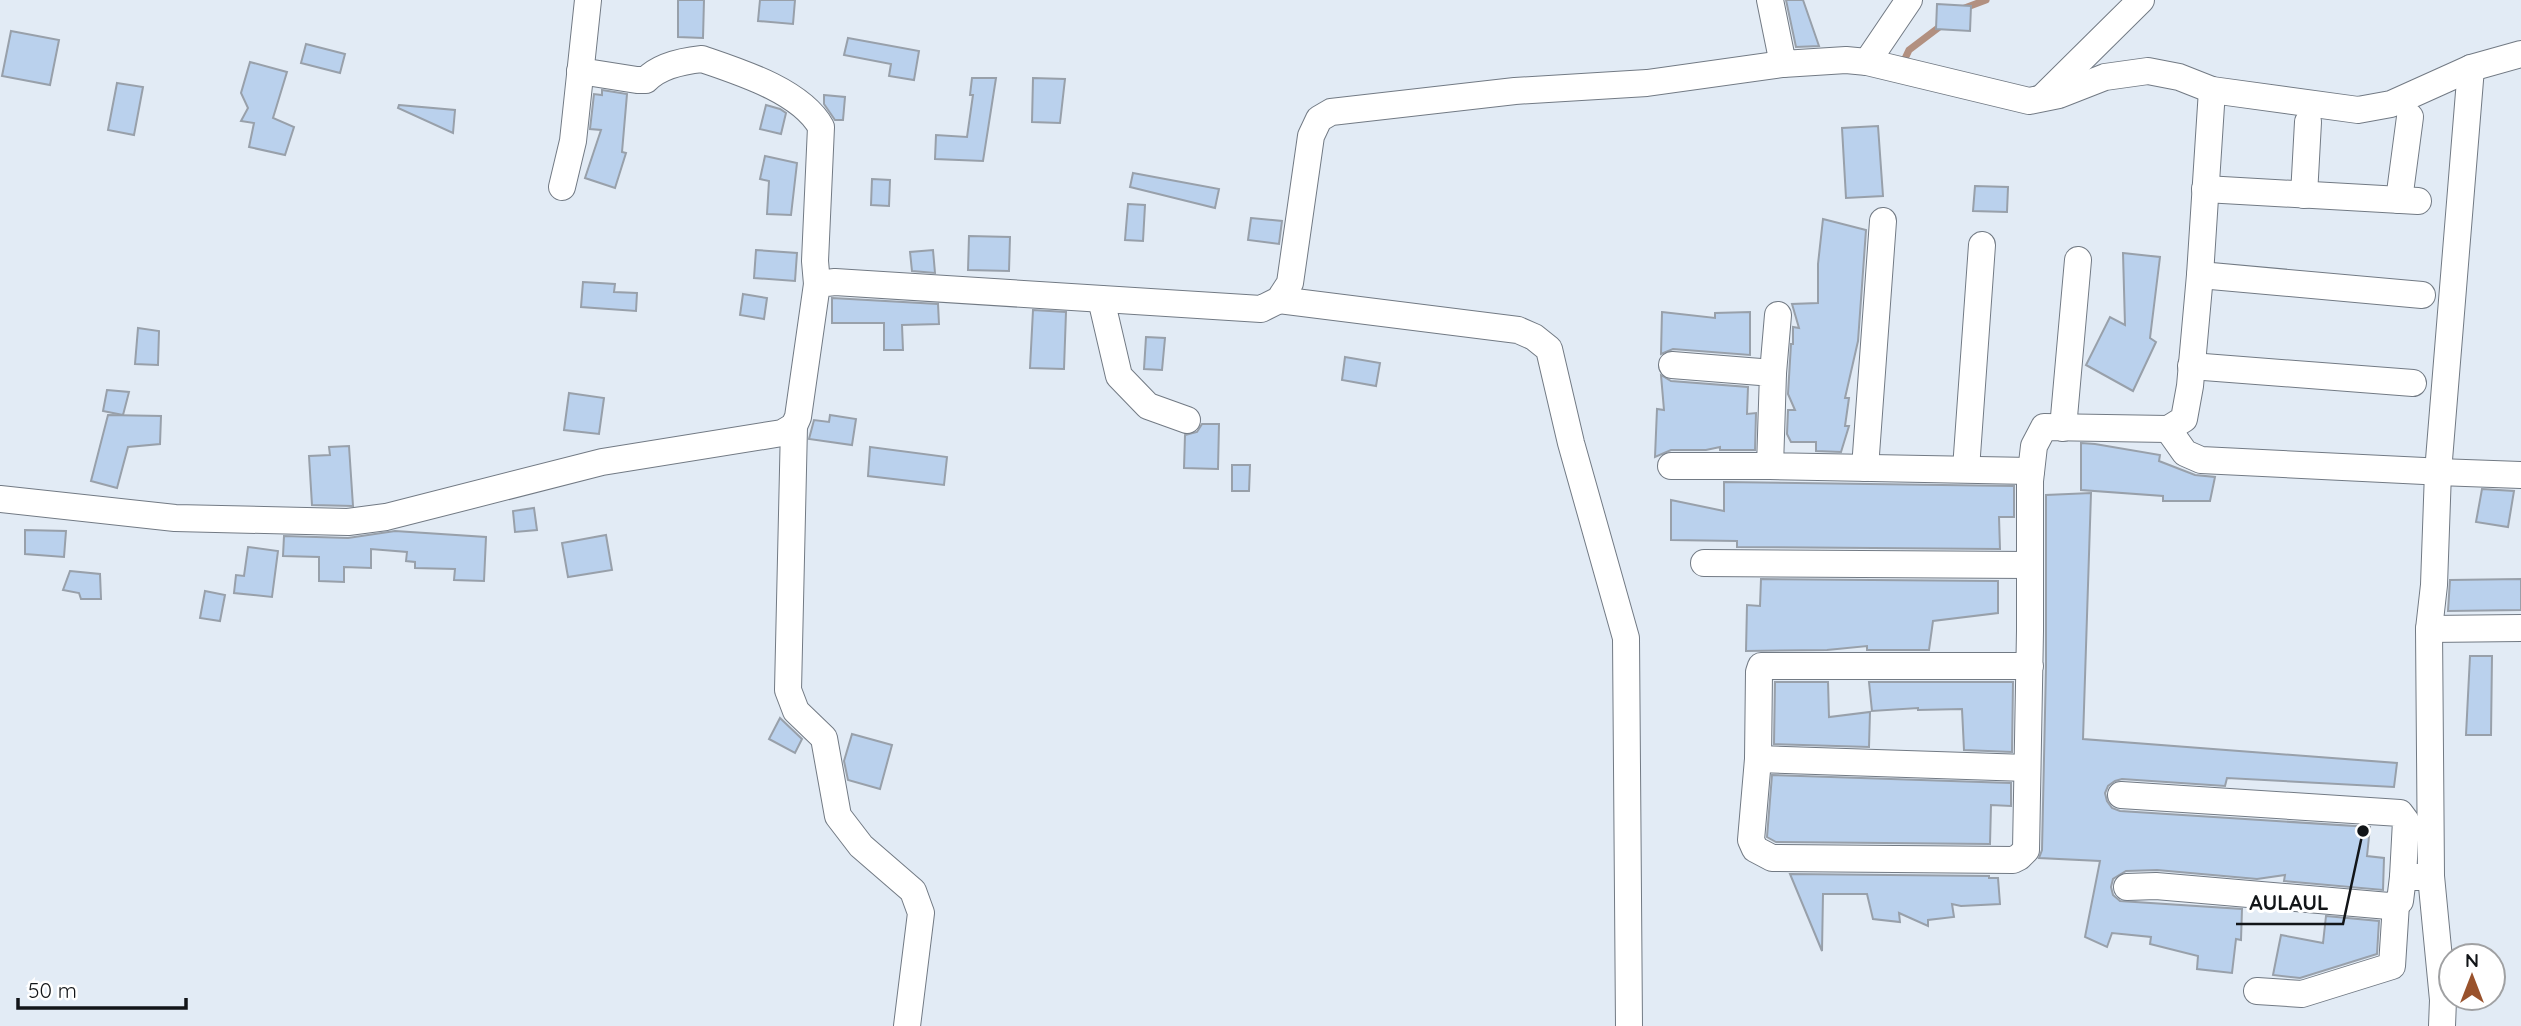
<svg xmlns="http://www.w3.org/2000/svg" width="2521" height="1026" viewBox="0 0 2521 1026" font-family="Quicksand,sans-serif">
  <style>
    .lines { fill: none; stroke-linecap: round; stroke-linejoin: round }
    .stream { stroke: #b29080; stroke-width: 7 }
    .building { fill: #bad1ed; stroke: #98a0aa; stroke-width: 2 }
    .minor-casing { stroke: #727a84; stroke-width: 28 }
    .minor { stroke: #fff; stroke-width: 26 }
    .leader { fill: none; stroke: #121518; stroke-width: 2.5 }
    .callout-dot { fill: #121518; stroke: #fff; stroke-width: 2.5 }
    .callout-label { font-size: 21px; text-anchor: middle; font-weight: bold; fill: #121518; stroke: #fff; stroke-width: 6; stroke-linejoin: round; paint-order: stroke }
  </style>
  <rect width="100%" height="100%" fill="#e2ebf5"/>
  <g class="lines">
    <!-- stream -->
    <g class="stream">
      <path d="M1962,9L1986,0"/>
      <path d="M1902,65L1909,50L1942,25"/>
    </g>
  </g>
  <!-- building -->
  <g class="building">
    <path d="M678,0H704L703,38L678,37Z"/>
    <path d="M760,0H795L793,24L758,21Z"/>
    <path d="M1786,0H1803L1819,46L1796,47Z"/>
    <path d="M1937,4L1971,6L1970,31L1936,29Z"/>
    <path d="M11,31L59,40L50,85L2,76Z"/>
    <path d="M848,38L919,51L914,80L889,76L891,64L844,55Z"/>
    <path d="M306,44L345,54L340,73L301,63Z"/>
    <path d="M250,62L287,72L273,118L294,127L285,155L249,147L254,123L241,121L248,108L241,93Z"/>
    <path d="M972,78H996L983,161L935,159L936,135L967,137L973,95H970Z"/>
    <path d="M1033,78L1065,79L1060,123L1032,122Z"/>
    <path d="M117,83L143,87L134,135L108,130Z"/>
    <path d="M602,90L627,94L622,152L626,153L615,188L585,178L601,130L590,129L594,94L602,95Z"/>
    <path d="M824,95L845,97L843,120H835L824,104Z"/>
    <path d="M399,105L455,110L453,133L398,108Z"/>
    <path d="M766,105L780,109L786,113L781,134L760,129Z"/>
    <path d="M1878,126L1883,196L1846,198L1842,128Z"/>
    <path d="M765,156L797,163L791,215L767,214L769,181L760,179Z"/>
    <path d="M1133,173L1219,189L1215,208L1130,187Z"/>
    <path d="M872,179L890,180L889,206L871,205Z"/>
    <path d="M1975,186L2008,187L2007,212L1973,211Z"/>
    <path d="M1128,204L1145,205L1143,241L1125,240Z"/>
    <path d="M1251,218L1282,221L1279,244L1248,240Z"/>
    <path d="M1823,219L1866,230L1858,341L1845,398H1849L1845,426H1849L1841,452L1816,451V442H1791L1787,434L1788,410H1795L1788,394L1791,344H1793V327L1799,328L1792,304L1818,303V264Z"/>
    <path d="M969,236L1010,237L1009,271L968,270Z"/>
    <path d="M756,250L797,253L795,281L754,278Z"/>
    <path d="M933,250L935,273L912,271L910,252Z"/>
    <path d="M2123,253L2160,257L2150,338L2156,342L2133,391L2086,365L2110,317L2125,325Z"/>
    <path d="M583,282L615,284L614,292L637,293L636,311L581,307Z"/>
    <path d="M743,294L767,298L764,319L740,315Z"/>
    <path d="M832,298L938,304L939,324L902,325L903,350H884V323H832Z"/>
    <path d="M1033,310L1066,312L1064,369L1030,368Z"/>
    <path d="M1662,312L1715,318V313L1750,312V355L1673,349L1661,354Z"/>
    <path d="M138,328L159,331L158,365L135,364Z"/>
    <path d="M1146,337L1165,338L1162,370L1144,369Z"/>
    <path d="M1345,357L1380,363L1376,386L1342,380Z"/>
    <path d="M1661,375L1671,381L1748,387L1747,414L1756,413L1755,450H1720V447L1706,450H1671L1655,457L1657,409L1664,410Z"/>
    <path d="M107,390L129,392L123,415L103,411Z"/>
    <path d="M569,393L604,398L599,434L564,430Z"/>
    <path d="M108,415L161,416L160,444L128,447L117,488L91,481Z"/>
    <path d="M830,415L856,419L852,445L809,439L814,420L829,422Z"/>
    <path d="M1202,424H1219L1218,469L1184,468L1185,435L1197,432Z"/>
    <path d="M2081,443L2095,444L2160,455L2159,461L2195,475L2215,477L2210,501H2163V496L2081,490Z"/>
    <path d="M349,446L353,506L312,505L309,456L330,455L329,447Z"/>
    <path d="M870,447L947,457L944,485L868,476Z"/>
    <path d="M1232,465H1250L1249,491H1232Z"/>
    <path d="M1724,482L2014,486V517H1999L2000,549L1737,547V541L1671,540V500L1724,511Z"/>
    <path d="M2482,489L2514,491L2508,527L2476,522Z"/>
    <path d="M2091,493L2083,739L2397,763L2394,787L2227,778L2225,786L2122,779L2115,781L2108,786L2105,793L2107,801L2112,808L2120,811L2370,827L2367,856L2384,858L2383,890L2284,881L2285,875L2257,879L2157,870L2126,871L2113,879L2111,887L2113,895L2120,901L2242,909L2241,940L2236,939L2232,973L2197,969L2198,956L2150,944L2151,937L2112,933L2107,947L2085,937L2100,861L2039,858L2042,850L2046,667V495Z"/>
    <path d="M534,508L537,530L515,532L513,511Z"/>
    <path d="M25,530L66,531L64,557L25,554Z"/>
    <path d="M395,531L486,537L484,581L454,580L455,569L415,568V562L406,561L407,552L371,549V568L344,567V582L319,581V557L283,556L284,536L348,538Z"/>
    <path d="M606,535L612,570L568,577L562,543Z"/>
    <path d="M248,547L278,551L272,597L234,593L236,575L244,576Z"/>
    <path d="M70,571L100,574L101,599H81L79,593L63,590Z"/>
    <path d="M1761,579L1998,581V613L1933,621L1929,650H1867V646L1827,650L1746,651L1747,605L1760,606Z"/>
    <path d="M2521,579V610L2448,611L2450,580Z"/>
    <path d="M205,591L225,595L220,621L200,618Z"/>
    <path d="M2470,656H2492L2491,735H2466Z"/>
    <path d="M1775,682H1828L1829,717L1870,712L1869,747L1774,744Z"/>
    <path d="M1869,682H2013L2012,752L1964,750L1962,709L1918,710V708L1872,711Z"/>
    <path d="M780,718L802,739L795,753L769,739Z"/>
    <path d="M852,734L892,745L880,789L848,780L844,761Z"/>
    <path d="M1772,775L2011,783V806L1991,805L1990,844L1776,842L1767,837Z"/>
    <path d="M1790,874L1989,876V878H1998L2000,904L1961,906L1952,904L1954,917L1928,920V926L1899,913L1900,922L1873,919L1867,894H1823L1822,951Z"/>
    <path d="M2326,916L2379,921L2377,954L2300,978L2273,975L2281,935L2323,943Z"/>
  </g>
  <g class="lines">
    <defs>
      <g id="minor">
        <path d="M1770,0L1783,64L1846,60L1867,62L2029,101L2059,95L2105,77L2148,71L2179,77L2212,90L2358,110L2391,104L2471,68L2521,54"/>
        <path d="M1867,62L1909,0"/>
        <path d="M580,71L637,80H646C659,66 683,61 702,59C740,72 801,91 821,127L815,261L817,284"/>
        <path d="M2045,95L2141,0"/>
        <path d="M562,187L573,141L588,0"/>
        <path d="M2205,189L2418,201"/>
        <path d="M2304,195L2308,122"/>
        <path d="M2399,200L2410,117"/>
        <path d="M2200,275L2422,295"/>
        <path d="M1101,299L1119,376L1148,406L1187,420"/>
        <path d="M1279,300L1518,330L1534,337L1549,349L1571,443L1626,638L1629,1026"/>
        <path d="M1672,365L1773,373L1770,466L2031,471"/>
        <path d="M2191,366L2413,383"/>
        <path d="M1773,373L1778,315"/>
        <path d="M2063,428L2078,260"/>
        <path d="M2168,429L2185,453L2201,460L2424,471"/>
        <path d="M1671,466H1770"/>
        <path d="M1865,468L1883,221"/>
        <path d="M1966,469L1982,245"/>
        <path d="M2438,472L2521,475"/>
        <path d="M0,499L175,518L348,522L386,517L602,462L782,433L794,426"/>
        <path d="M1704,563L2030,565"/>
        <path d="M2429,629L2521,628"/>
        <path d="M2030,666H1761L1759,672L1758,759L1751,840L1755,849L1772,858L2013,860L2019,857L2026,850L2030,631V481L2034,446L2044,427L2168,429L2184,419L2190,386L2200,275L2212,90"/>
        <path d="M1758,759L2027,768"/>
        <path d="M2121,795L2400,813L2406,821L2403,877"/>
        <path d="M2127,887L2156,886L2389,906L2400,901L2403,877H2419"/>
        <path d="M2257,991L2302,994L2392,966L2396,904"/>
        <path d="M907,1026L921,913L913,891L861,846L838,816L824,738L796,711L788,690L794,426L798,417L817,284L835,282L1261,309L1279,300L1290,283L1311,136L1319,119L1331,112L1515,91L1647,83L1783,64"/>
        <path d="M2442,1026L2443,1000L2431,876L2429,629L2434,585L2438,472L2471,68"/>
      </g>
    </defs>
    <!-- minor casing -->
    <use href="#minor" class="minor-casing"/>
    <!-- minor -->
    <use href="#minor" class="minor"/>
  </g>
  <!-- callouts -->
  <path class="leader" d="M2363 831L2343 924H2236"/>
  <circle class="callout-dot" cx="2363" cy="831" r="7"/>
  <g class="callout-label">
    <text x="2289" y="910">AULAUL</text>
  </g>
  <!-- north arrow -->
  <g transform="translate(2472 977)"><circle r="33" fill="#ffffff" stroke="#a0a1a3" stroke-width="2"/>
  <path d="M0-5L12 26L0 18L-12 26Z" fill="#99522c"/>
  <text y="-10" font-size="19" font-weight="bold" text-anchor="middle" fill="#121518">N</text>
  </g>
  <!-- scale -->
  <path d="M18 998v10h168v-10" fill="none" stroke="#121518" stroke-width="3.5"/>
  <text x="28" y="998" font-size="21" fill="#121518" stroke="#ffffff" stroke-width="5" paint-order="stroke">50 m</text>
</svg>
